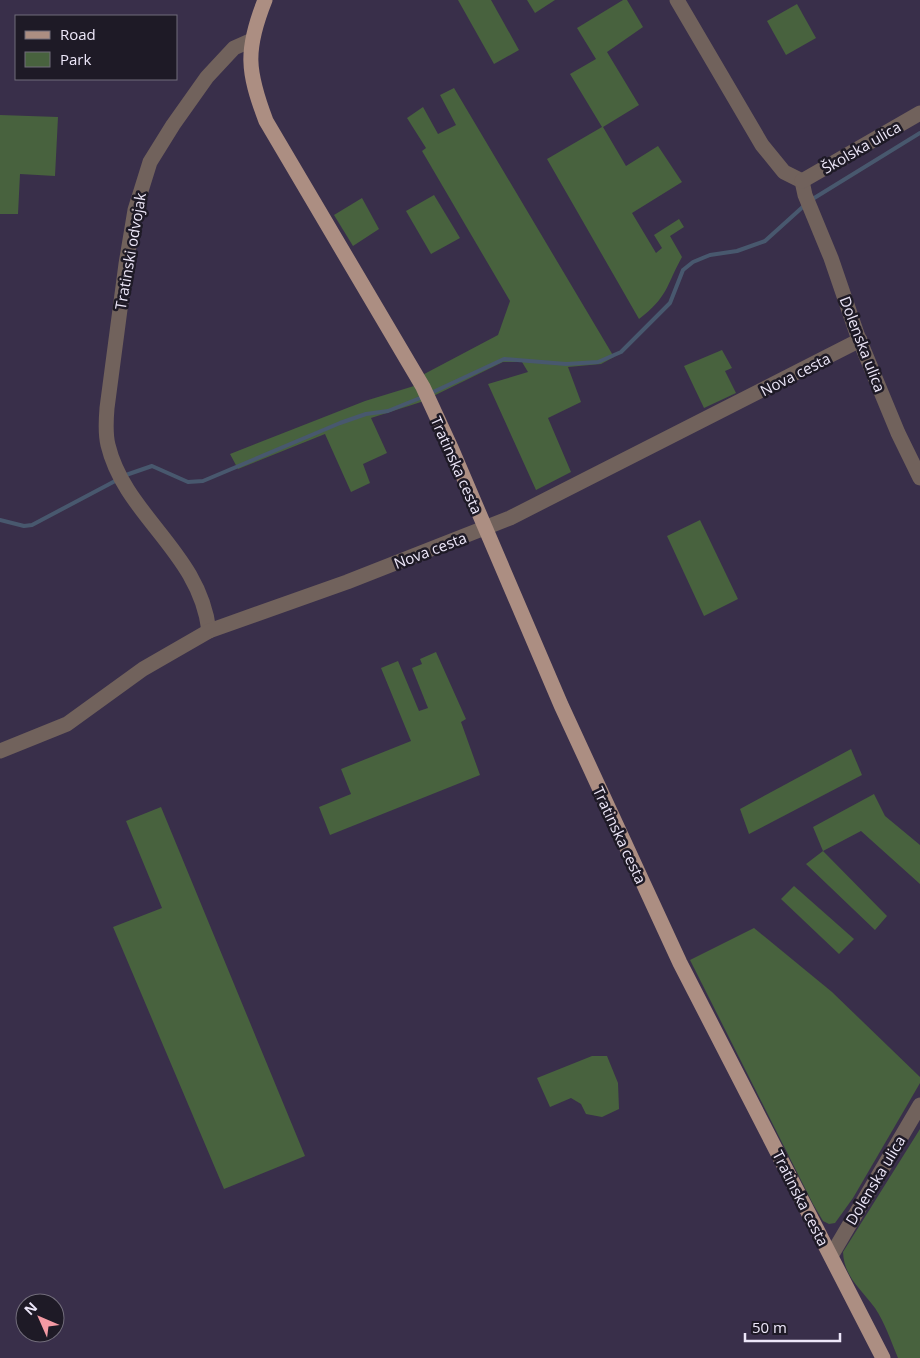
<svg xmlns="http://www.w3.org/2000/svg" width="920" height="1358" viewBox="0 0 920 1358" font-family="'Open Sans',sans-serif">
  <style>
    .green { fill: #48623e }
    .lines { fill: none; stroke-linecap: round; stroke-linejoin: round }
    .stream { stroke: #48586e; stroke-width: 4 }
    .minor { stroke: #71625c; stroke-width: 15 }
    .major { stroke: #ac8e82; stroke-width: 15 }
    .labels { text-anchor: middle; dominant-baseline: central; stroke-width: 5; stroke-linejoin: round; paint-order: stroke }
    .street-label { font-size: 15px; fill: #ede7f9; stroke: #1e1a26 }
  </style>
  <rect width="100%" height="100%" fill="#392f4a"/>
  <!-- green -->
  <g class="green">
    <path d="M458,0H491L519,50L494,64Z"/>
    <path d="M527,0H555L535,13Z"/>
    <path d="M623,0H627L643,27L607,52L639,105L603,127L626,166L658,146L682,182L632,213L656,253L662,248L654,235L679,219L684,227L670,236L682,257C666,286 668,297 639,319L547,159L602,127L570,74L596,59L577,28Z"/>
    <path d="M797,4L816,38L786,55L767,21Z"/>
    <path d="M454,88L614,357L601,364L568,367L581,402L548,418L571,472L536,490L488,384L528,372L522,362H503L421,402L371,418L387,453L363,464L370,483L351,492L325,434L238,469L230,454L365,401L414,386L411,381L498,335L510,301L422,151L426,148L407,118L423,107L438,134L456,125L440,95Z"/>
    <path d="M0,115L58,117L55,176L20,174L18,214H0Z"/>
    <path d="M434,195L460,238L431,254L406,211Z"/>
    <path d="M362,198L379,229L353,246L334,215Z"/>
    <path d="M722,350L732,368L725,371L736,393L704,408L684,366Z"/>
    <path d="M700,520L738,599L704,616L667,536Z"/>
    <path d="M436,652L466,719L461,722L480,775L330,835L319,807L351,794L341,769L411,741L381,668L398,661L419,711L428,708L412,668L422,664L420,659Z"/>
    <path d="M851,749L862,775L749,834L740,809Z"/>
    <path d="M874,794L885,816L920,845V884L861,831L823,851L887,916L875,930L806,864L823,851L813,827Z"/>
    <path d="M161,807L305,1156L224,1189L113,927L162,908L126,821Z"/>
    <path d="M794,886L854,939L839,954L781,899Z"/>
    <path d="M754,928L832,992L920,1077V1083L853,1198L835,1223L829,1224L823,1221L813,1204L690,960Z"/>
    <path d="M592,1056H607L618,1083L619,1109L602,1117L586,1114L581,1104L571,1098L550,1107L537,1078Z"/>
    <path d="M920,1129V1358H898C891,1341 885,1323 875,1308C861,1289 844,1277 843,1252Z"/>
  </g>
  <g class="lines">
    <!-- stream -->
    <g class="stream">
      <path d="M811,200L920,133"/>
      <path d="M431,393L504,359L566,364L598,362L621,352L670,303L683,270L693,262L710,255L737,251L765,241L806,204"/>
      <path d="M123,476L152,466L188,482L203,481L340,423L366,414L388,411L425,396"/>
      <path d="M0,520L24,526L32,525L117,480"/>
    </g>
    <!-- minor -->
    <g class="minor">
      <path d="M677,0L762,145L784,172L802,181"/>
      <path d="M802,181L805,195L831,258L857,334L898,433L920,478"/>
      <path d="M802,181L920,113"/>
      <path d="M209,631C200,552 125,516 108,445C105,433 106,420 107,408L126,264L135,210L150,162L173,125L207,77L234,48L252,40"/>
      <path d="M0,751L67,724L143,669L209,631L347,582L510,518L860,340"/>
      <path d="M831,1256L920,1105"/>
    </g>
    <!-- major -->
    <path class="major" d="M265,0C245,50 247,71 266,121L423,387L452,450L561,705L680,963L883,1358"/>
  </g>
  <g class="labels">
    <!-- street labels -->
    <g class="street-label">
      <text transform="translate(861 147) rotate(-30)">Školska ulica</text>
      <text transform="translate(130 251) rotate(-80)">Tratinski odvojak</text>
      <text transform="translate(863 344) rotate(69)">Dolenska ulica</text>
      <text transform="translate(795 374) rotate(-27)">Nova cesta</text>
      <text transform="translate(457 465) rotate(66)">Tratinska cesta</text>
      <text transform="translate(430 550) rotate(-21)">Nova cesta</text>
      <text transform="translate(620 835) rotate(65)">Tratinska cesta</text>
      <text transform="translate(875 1180) rotate(-59)">Dolenska ulica</text>
      <text transform="translate(801 1198) rotate(63)">Tratinska cesta</text>
    </g>
  </g>
  <!-- legend -->
  <rect x="15" y="15" width="162" height="65" fill="#1e1a26" stroke="#716c7a"/>
  <rect x="25" y="31" width="25" height="8" fill="#ac8e82" stroke="#716c7a"/>
  <text x="60" y="40" font-size="15" fill="#ede7f9">Road</text>
  <rect x="25" y="52" width="25" height="15" fill="#48623e" stroke="#716c7a"/>
  <text x="60" y="65" font-size="15" fill="#ede7f9">Park</text>
  <!-- north arrow -->
  <g transform="translate(40 1318) rotate(315)"><circle r="24" fill="#1e1a26" stroke="#716c7a"/>
  <path d="M0-4L9 19L0 12L-9 19Z" fill="#f49aa4"/>
  <text y="-8" font-size="14" font-weight="bold" text-anchor="middle" fill="#ede7f9">N</text>
  </g>
  <!-- scale -->
  <path d="M745 1333v8h95v-8" fill="none" stroke="#ede7f9" stroke-width="2.5"/>
  <text x="752" y="1333" font-size="15" fill="#ede7f9" stroke="#1e1a26" stroke-width="4" paint-order="stroke">50 m</text>
</svg>
